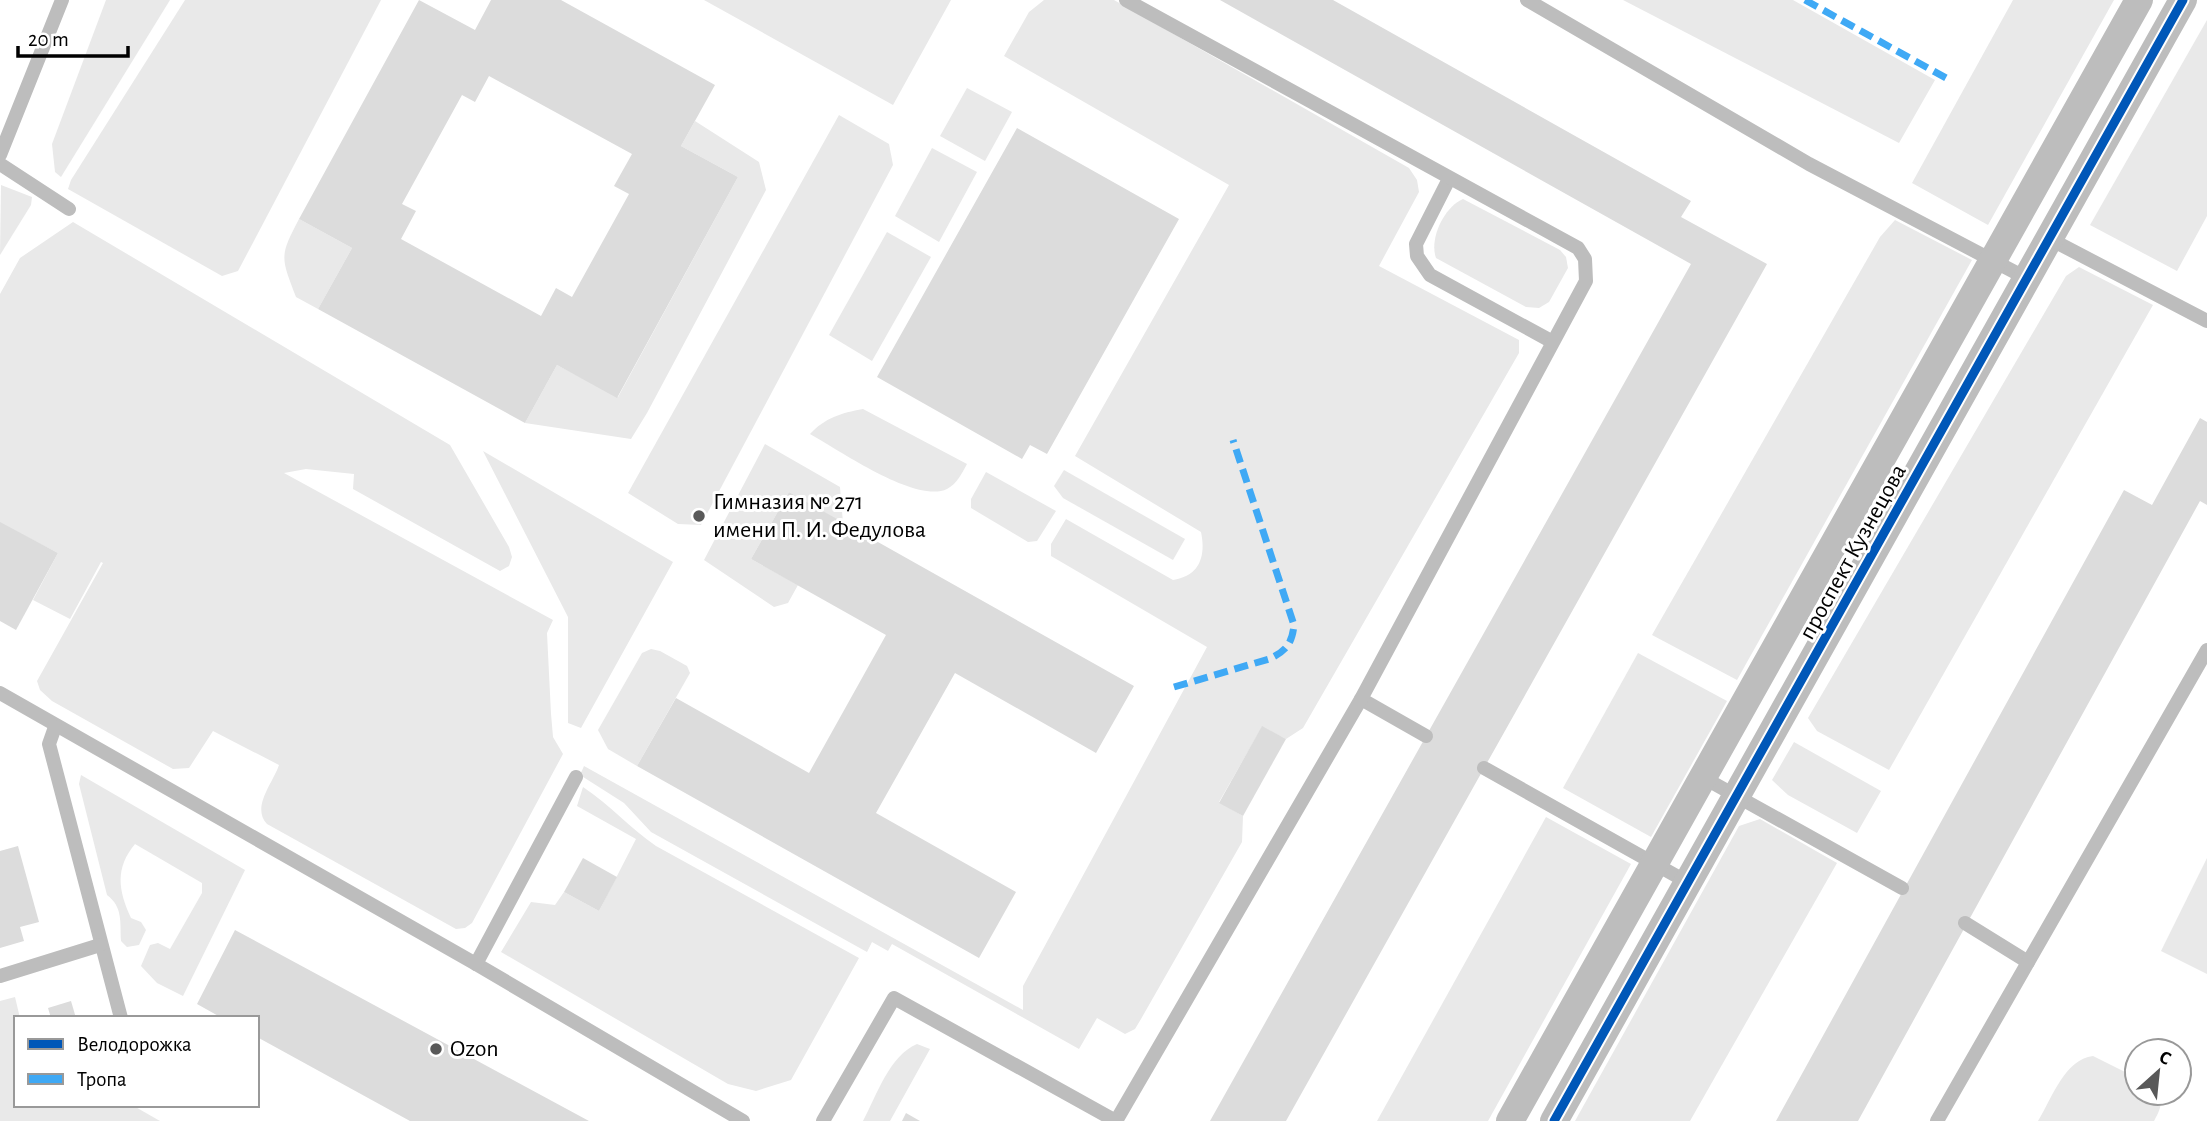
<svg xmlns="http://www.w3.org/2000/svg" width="2207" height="1121" viewBox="0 0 2207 1121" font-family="'Alegreya Sans',sans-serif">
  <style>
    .green { fill: #e9e9e9 }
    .building { fill: #dcdcdc; fill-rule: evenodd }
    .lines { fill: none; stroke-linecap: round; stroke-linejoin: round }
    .lane { stroke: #bdbdbd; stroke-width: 14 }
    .street { stroke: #bdbdbd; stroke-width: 28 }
    .quiet { stroke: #3fa9f5; stroke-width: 7; stroke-dasharray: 14 7; stroke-linecap: butt }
    .cycleway-casing { stroke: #fff; stroke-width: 13 }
    .cycleway { stroke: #0057b8; stroke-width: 9 }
    .poi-dot { fill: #595959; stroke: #fff; stroke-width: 2.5 }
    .labels { text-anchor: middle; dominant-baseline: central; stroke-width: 6; stroke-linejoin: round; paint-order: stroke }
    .poi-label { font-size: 24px; fill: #000; stroke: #fff; text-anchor: start }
    .street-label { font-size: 24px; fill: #000; stroke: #fff }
  </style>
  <rect width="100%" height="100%" fill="#fff"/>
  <!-- green -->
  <g class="green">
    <path d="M106,0H170L61,177L55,172L52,144Z"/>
    <path d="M185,0H381L238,271L222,276L68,189L71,180Z"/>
    <path d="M704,0H951L893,105Z"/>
    <path d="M1044,0H1114L1409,168L1417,180L1419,192L1379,266L1519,340V353L1303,728L1286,739L1262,727L1219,802L1243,816L1242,842L1141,1019L1135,1029L1125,1034L1097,1018L1079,1049L892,944L888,951L872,942L867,952L651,832L624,803L580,775L584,766L1023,1010V986L1207,647L1051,556V544L1066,519L1173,580C1200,576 1206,556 1201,532L1075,456L1229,185L1004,56L1029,12Z"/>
    <path d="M1623,0H1793L1935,80L1899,143Z"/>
    <path d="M2013,0H2114L1988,225L1912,183Z"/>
    <path d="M2207,20V216L2177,271L2090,225Z"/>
    <path d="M967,88L1012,112L985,161L940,136Z"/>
    <path d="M839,115L889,144L893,165L701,525L678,524L628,493Z"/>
    <path d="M695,121L759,162L766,190L647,413L631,439L525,423L557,365L618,397L738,177L681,146Z"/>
    <path d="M932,148L977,172L939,242L895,216Z"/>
    <path d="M1,185L32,197L31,205L0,255Z"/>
    <path d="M1463,199L1560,250L1566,257L1568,268L1549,302L1539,308L1526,307L1436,258C1429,239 1444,207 1463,199Z"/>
    <path d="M299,219L352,248L318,309L296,297C281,257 279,257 299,219Z"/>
    <path d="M1895,220L1972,260L1737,680L1652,635L1880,237Z"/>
    <path d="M73,222L450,445L509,547L512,557L509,566L500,571L353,489L354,474L306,469L284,473L553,620L547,633L551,714L553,737L563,754L472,923L465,928L456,929L267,824C251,807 273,783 279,765L213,731L189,768L173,769L52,701L40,690L37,681L103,563L101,562L70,619L33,600L58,553L0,523V294L20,258Z"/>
    <path d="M887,232L931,257L872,361L829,335Z"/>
    <path d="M2079,267L2153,305L1889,770L1817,731L1808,718L2066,276Z"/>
    <path d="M863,409L967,464C962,473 957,484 947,489C916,504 839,450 810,434C825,418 841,413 863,409Z"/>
    <path d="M765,444L840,487L843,523L789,492L751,559L798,585L788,603L774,607L704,560Z"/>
    <path d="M483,451L673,562L581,728L568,723V617Z"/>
    <path d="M1064,470L1185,539L1173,560L1063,498L1054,486Z"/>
    <path d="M986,472L1056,511L1037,541L1028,542L971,508V499Z"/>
    <path d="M651,649L660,651L687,666L690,673L637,766L608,749L598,730L642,653Z"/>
    <path d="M1638,653L1727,701L1651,837L1563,788Z"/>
    <path d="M1794,742L1881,791L1857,833L1788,795L1772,780Z"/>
    <path d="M81,775L245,870L183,996L157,983L141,966L150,945L158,943L170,949L202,893V883L135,844C115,868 118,890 131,918L141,922L146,930L139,945L127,947L121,941C120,922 123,907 107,895L79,784Z"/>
    <path d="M583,787C610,805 630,828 656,846L859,958L791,1080L756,1091L728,1084L501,952L531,902L555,905L564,892L599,911L636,839L577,806Z"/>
    <path d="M1546,817L1631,864L1488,1121H1377Z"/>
    <path d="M1760,819L1837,863L1690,1121H1575L1739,826Z"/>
    <path d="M2207,858V974L2161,951Z"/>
    <path d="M15,997L20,1018H16V1105H132L160,1121H0V1001Z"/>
    <path d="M917,1044L930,1049L890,1121H863C877,1095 889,1056 917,1044Z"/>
    <path d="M2093,1056L2137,1078V1093H2158C2164,1103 2159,1112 2154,1121H2038C2052,1098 2065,1059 2093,1056Z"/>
  </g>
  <!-- building -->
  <g class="building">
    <path d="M419,0L475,30L491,0H561L715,85L681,146L738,177L617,398L557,365L525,423L318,309L352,248L299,219ZM489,76L632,154L614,186L629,194L572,297L556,288L541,316L401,239L416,211L402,204L462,95L475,102Z"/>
    <path d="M1220,0H1333L1691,201L1681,217L1767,264L1286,1121H1210L1691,264Z"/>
    <path d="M1017,128L1179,219L1047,454L1030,445L1022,459L877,377Z"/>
    <path d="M2200,418L2207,422V505L2200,501L1858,1121H1776L2124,490L2152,505Z"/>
    <path d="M789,492L1134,686L1096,753L955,673L876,813L1016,892L979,958L637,766L676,698L809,773L886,635L751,559Z"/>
    <path d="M0,522L58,553L16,630L0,621Z"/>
    <path d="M1262,726L1286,739L1243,816L1219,803Z"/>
    <path d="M18,846L39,922L20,927L24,941L0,948V851Z"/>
    <path d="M583,858L617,877L599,911L564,892Z"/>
    <path d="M235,930L589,1121H410L257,1037V1018H222L197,1004Z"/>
    <path d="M71,1001L76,1018H51L48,1008Z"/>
    <path d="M906,1113L920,1121H902Z"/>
  </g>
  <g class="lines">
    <!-- lane -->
    <g class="lane">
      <path d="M1527,0L1809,164L2028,279"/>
      <path d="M0,155L62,0"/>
      <path d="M0,164L69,209"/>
      <path d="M1449,179L1416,244L1417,256L1430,275L1551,341"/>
      <path d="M2050,239L2207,321"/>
      <path d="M0,693L476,964L743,1121"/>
      <path d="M1361,699L1426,736"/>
      <path d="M55,727L49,744L121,1018"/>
      <path d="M1484,768L1689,883"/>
      <path d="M1704,778L1902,888"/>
      <path d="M1965,923L2028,962"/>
      <path d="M476,964L576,777"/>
      <path d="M0,976L100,945"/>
      <path d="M823,1121L894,998L1116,1121L1361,699L1586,281L1585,259L1578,248L1126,0"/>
      <path d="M1937,1121L2207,650"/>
    </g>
    <!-- street -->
    <g class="street">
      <path d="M1510,1121L2139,0"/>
      <path d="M1554,1121L2183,0"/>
    </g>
    <!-- quiet -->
    <g class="quiet">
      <path d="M1805,0L1946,78"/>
      <path d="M1174,687L1269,659C1286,651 1292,644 1294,625L1233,440"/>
    </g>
    <defs>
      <path id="cycleway" d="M1554,1121L2183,0"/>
    </defs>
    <!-- cycleway casing -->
    <use href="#cycleway" class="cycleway-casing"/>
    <!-- cycleway -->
    <use href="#cycleway" class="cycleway"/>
  </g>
  <!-- markers -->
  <g class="poi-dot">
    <circle cx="699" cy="516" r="7"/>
    <circle cx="436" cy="1049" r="7"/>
  </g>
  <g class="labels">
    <!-- poi labels -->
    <g class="poi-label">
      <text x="713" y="502">Гимназия № 271<tspan x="713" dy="28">имени П. И. Федулова</tspan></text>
      <text x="450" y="1049">Ozon</text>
    </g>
    <!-- street labels -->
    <g class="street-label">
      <text transform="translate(1853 552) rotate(-61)">проспект Кузнецова</text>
    </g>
  </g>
  <!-- legend -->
  <rect x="14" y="1016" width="245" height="91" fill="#ffffff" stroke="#999999" stroke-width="2"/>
  <rect x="28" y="1039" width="35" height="10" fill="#0057b8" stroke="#999999" stroke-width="2"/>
  <text x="77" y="1051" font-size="21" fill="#000000">Велодорожка</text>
  <rect x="28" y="1074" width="35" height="10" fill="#3fa9f5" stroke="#999999" stroke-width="2"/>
  <text x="77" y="1086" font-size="21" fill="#000000">Тропа</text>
  <!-- north arrow -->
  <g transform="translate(2158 1072) rotate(27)"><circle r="33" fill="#ffffff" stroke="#999999" stroke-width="2"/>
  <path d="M0-5L12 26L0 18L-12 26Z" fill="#595959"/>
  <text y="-10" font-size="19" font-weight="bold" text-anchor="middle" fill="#000000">С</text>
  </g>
  <!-- scale -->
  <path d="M18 46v10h110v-10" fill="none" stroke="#000000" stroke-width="3.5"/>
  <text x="28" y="46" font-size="21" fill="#000000" stroke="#ffffff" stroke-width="5" paint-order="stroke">20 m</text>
</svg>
